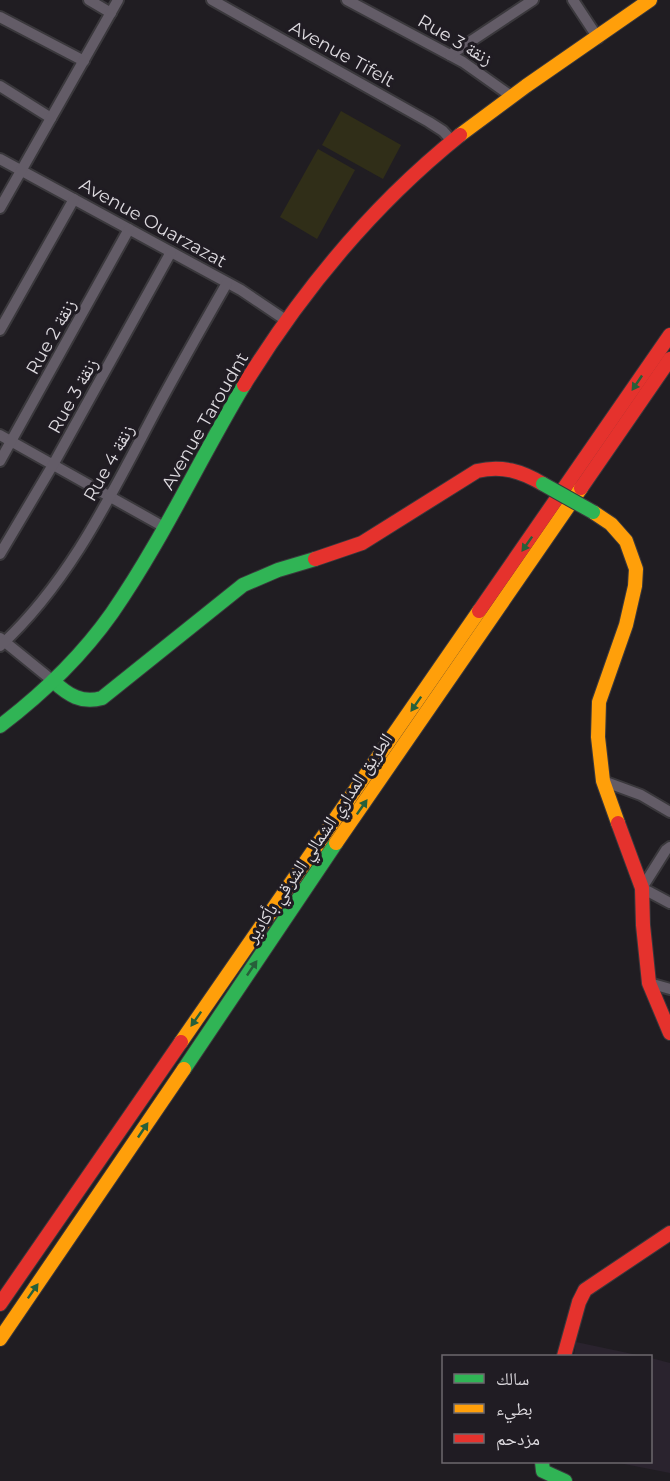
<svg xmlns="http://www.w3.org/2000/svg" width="670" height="1481" viewBox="0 0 670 1481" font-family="Montserrat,'Noto Naskh Arabic',sans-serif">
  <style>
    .built { fill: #2a232e }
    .green { fill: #302e18 }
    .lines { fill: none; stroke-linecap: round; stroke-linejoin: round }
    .street-casing { stroke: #3a383c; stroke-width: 14 }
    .fast-casing { stroke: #3a383c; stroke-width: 16 }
    .slow-casing { stroke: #3a383c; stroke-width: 16 }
    .jam-casing { stroke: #3a383c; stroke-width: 16 }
    .street { stroke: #635c67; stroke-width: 10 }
    .fast { stroke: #30b455; stroke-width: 14 }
    .slow { stroke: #ff9f0a; stroke-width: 14 }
    .jam { stroke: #e5322d; stroke-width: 14 }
    .fast-bridge-casing { stroke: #3a383c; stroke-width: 16; stroke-linecap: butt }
    .fast-bridge { stroke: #30b455; stroke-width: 14 }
    .oneway { fill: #27603a }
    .labels { text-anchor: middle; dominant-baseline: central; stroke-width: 6; stroke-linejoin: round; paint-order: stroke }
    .street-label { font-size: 18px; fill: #dddadf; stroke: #201c23 }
  </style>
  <rect width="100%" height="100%" fill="#201d22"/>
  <!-- built -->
  <g class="built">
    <path d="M576,1342L642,1356H574Z"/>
    <path d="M651,1358L670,1363V1473L614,1462H650Z"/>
  </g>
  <!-- green -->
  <g class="green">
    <path d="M341,111L401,145L383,179L322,145Z"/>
    <path d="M318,149L355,170L317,239L280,217Z"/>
  </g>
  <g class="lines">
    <defs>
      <g id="street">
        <path d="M89,0L111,13"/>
        <path d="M212,0L429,122L443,131L452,141"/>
        <path d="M347,0L463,62L511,96"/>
        <path d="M573,0L598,38"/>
        <path d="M0,17L84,61"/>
        <path d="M450,55L533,0"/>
        <path d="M0,86L51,118"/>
        <path d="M0,159L241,290L287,321"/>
        <path d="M0,208L118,0"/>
        <path d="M0,330L74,199"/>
        <path d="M0,435L164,527"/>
        <path d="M0,461L129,229"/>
        <path d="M0,554L54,463L171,252"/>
        <path d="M0,638L53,681"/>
        <path d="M0,646C70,582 112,493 156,410C179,367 203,325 227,283"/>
        <path d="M603,781L641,795L670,812"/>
        <path d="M670,847L666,850L642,888L670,903"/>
        <path d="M649,983L670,989"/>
      </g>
      <g id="fast">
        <path d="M53,681C68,695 82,704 102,698L243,585L278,570L315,559"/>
        <path d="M0,726C42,694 81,657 112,613C162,541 199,460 244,385"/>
        <path d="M184,1069L336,843"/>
        <path d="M542,1462L543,1471L565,1481"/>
      </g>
      <g id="slow">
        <path d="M460,135L526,86L650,0"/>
        <path d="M593,512L611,524L626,541L636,569L635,586L626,625L599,702L598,737L603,781L618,823"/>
        <path d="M336,843L581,488"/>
        <path d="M181,1042L479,611"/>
        <path d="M0,1339L184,1069"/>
      </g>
      <g id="jam">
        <path d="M244,385C302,291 374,204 460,135"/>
        <path d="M581,488L670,359"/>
        <path d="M315,559L362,543L477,471C502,465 521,471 543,484"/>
        <path d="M479,611L670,335"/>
        <path d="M618,823L642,888L643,925L649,983L670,1033"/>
        <path d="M0,1304L181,1042"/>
        <path d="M564,1356L579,1302L585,1290L670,1233"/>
      </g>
    </defs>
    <!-- street casing -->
    <use href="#street" class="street-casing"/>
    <!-- fast casing -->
    <use href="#fast" class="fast-casing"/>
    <!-- slow casing -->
    <use href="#slow" class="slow-casing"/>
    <!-- jam casing -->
    <use href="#jam" class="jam-casing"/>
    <!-- street -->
    <use href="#street" class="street"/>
    <!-- fast -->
    <use href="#fast" class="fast"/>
    <!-- slow -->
    <use href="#slow" class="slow"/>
    <!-- jam -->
    <use href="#jam" class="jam"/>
    <defs>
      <path id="fast-bridge" d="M543,484L593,512"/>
    </defs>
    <!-- fast-bridge casing -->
    <use href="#fast-bridge" class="fast-bridge-casing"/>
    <!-- fast-bridge -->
    <use href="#fast-bridge" class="fast-bridge"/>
  </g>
  <!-- one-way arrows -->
  <defs><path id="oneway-solid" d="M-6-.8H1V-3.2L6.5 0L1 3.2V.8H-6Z" transform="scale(1.5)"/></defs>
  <g class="oneway">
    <use href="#oneway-solid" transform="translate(637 383) rotate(124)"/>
    <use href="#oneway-solid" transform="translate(527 544) rotate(125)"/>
    <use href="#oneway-solid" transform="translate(416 704) rotate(125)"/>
    <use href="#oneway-solid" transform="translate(362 807) rotate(-55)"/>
    <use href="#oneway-solid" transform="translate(252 968) rotate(-56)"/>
    <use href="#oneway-solid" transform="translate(196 1019) rotate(125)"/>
    <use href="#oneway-solid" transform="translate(143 1130) rotate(-56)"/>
    <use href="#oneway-solid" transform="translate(33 1291) rotate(-55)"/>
  </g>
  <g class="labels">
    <!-- street labels -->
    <g class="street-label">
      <text transform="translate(455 40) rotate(30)">Rue 3 زنقة</text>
      <text transform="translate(342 54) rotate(29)">Avenue Tifelt</text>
      <text transform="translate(153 223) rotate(29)">Avenue Ouarzazat</text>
      <text transform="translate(51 337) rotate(-61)">Rue 2 زنقة</text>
      <text transform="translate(73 396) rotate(-61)">Rue 3 زنقة</text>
      <text transform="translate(205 421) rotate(-60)">Avenue Taroudnt</text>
      <text transform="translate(109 463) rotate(-61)">Rue 4 زنقة</text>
      <text transform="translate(319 838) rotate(-56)">الطريق المداري الشمالي الشرقي بأكادير</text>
    </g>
  </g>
  <!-- legend -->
  <rect x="442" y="1355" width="210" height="108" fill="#201c23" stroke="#6c686e" stroke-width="1.5"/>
  <rect x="454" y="1374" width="30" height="9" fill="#30b455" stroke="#6c686e" stroke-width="1.5"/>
  <text x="496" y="1385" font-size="18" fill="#dddadf">سالك</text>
  <rect x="454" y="1404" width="30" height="9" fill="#ff9f0a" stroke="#6c686e" stroke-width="1.5"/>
  <text x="496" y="1415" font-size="18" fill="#dddadf">بطيء</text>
  <rect x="454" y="1434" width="30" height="9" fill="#e5322d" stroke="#6c686e" stroke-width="1.5"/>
  <text x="496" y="1445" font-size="18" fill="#dddadf">مزدحم</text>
</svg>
